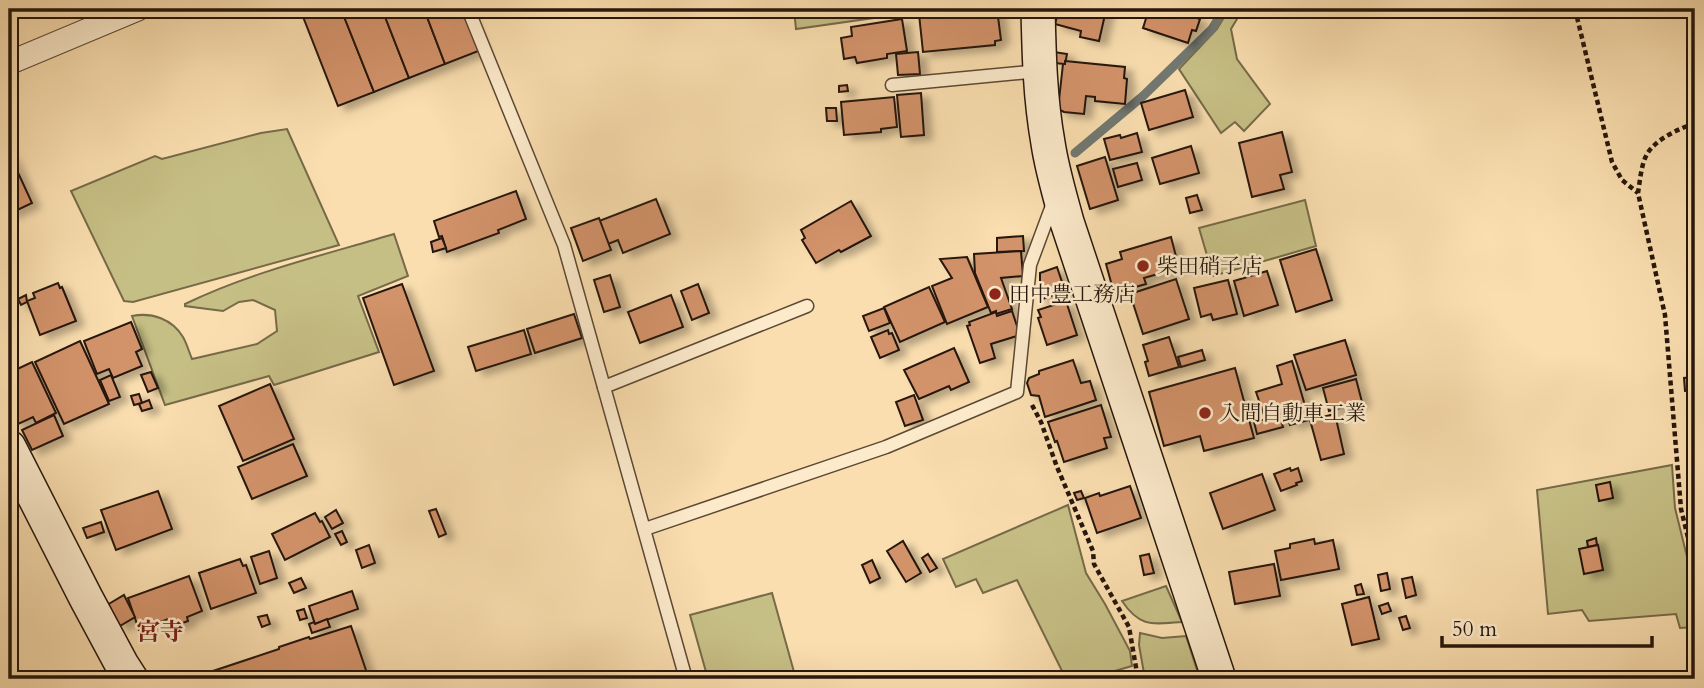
<svg xmlns="http://www.w3.org/2000/svg" width="1704" height="688" viewBox="0 0 1704 688" font-family="Cardo,'Noto Serif JP',serif">
  <style>
    .green { fill: #c6bf85; stroke: #766a48; stroke-width: 2 }
    .lines { fill: none; stroke-linecap: round; stroke-linejoin: round }
    .stream { stroke: #727872; stroke-width: 9 }
    .building { fill: #d2926a; stroke: #26160b; stroke-width: 2; filter: url(#shadow) }
    .lane-casing { stroke: #5b4834; stroke-width: 15 }
    .street-casing { stroke: #5b4834; stroke-width: 25 }
    .secondary-casing { stroke: #26160b; stroke-width: 36 }
    .path { stroke: #26160b; stroke-width: 4.5; stroke-dasharray: 5 3.5; stroke-linecap: butt }
    .lane { stroke: #fceacb; stroke-width: 12 }
    .street { stroke: #fceacb; stroke-width: 23 }
    .secondary { stroke: #fceacb; stroke-width: 33 }
    .poi-dot { fill: #8f2418; stroke: #fceacb; stroke-width: 2.5 }
    .labels { text-anchor: middle; dominant-baseline: central; stroke-width: 5; stroke-linejoin: round; paint-order: stroke }
    .poi-label { font-size: 21px; fill: #26160b; stroke: #fceacb; text-anchor: start }
    .quarter-label { font-size: 24px; font-weight: bold; fill: #7a1f14; stroke: #fceacb }
  </style>
  <defs>
    <filter id="shadow"><feDropShadow dx="8" dy="4.5" stdDeviation="3.5" flood-color="#0004"/></filter>
  </defs>
  <rect width="100%" height="100%" fill="#fadeaf"/>
  <filter id="stains"><feTurbulence type="fractalNoise" baseFrequency=".00286" numOctaves="4"/><feColorMatrix values="0 0 0 0 .2 0 0 0 0 .09 0 0 0 0 .02 0 0 0 .5 -.17"/></filter>
  <radialGradient id="worn" r=".72"><stop offset=".6" stop-color="#630" stop-opacity="0"/><stop offset="1" stop-color="#630" stop-opacity=".3"/></radialGradient>
  <!-- green -->
  <g class="green">
    <path d="M794,9H931L930,10L796,29Z"/>
    <path d="M1229,9H1243L1231,29L1237,59L1270,104L1244,131L1235,122L1221,133L1179,69L1217,29Z"/>
    <path d="M287,129L339,245L133,302L124,301L71,191L155,156L162,159L261,133Z"/>
    <path d="M1305,200L1316,246L1213,276L1199,228Z"/>
    <path d="M394,234L408,276L358,296L379,352L274,385L269,376L165,405L132,316C152,312 172,319 183,337C187,344 189,352 192,359L257,344L277,331L275,310L253,300L239,302L223,311L185,306V304C251,272 324,255 394,234Z"/>
    <path d="M1672,465L1675,508L1695,589V627L1680,628L1676,614L1589,621L1582,610L1548,614L1537,490Z"/>
    <path d="M1068,505L1086,573L1105,604L1130,651L1132,666L1087,679H1066L1017,580L983,593L976,579L956,587L943,559Z"/>
    <path d="M1166,586L1182,622C1153,624 1140,628 1122,601Z"/>
    <path d="M772,593L796,679H708L690,615Z"/>
    <path d="M1140,633L1162,638L1186,636L1200,679H1145L1139,645Z"/>
  </g>
  <g class="lines">
    <!-- stream -->
    <path class="stream" d="M1075,153L1143,96L1212,29L1224,9"/>
  </g>
  <!-- building -->
  <g class="building">
    <path d="M300,9H341L374,92L338,106Z"/>
    <path d="M341,9H382L409,78L374,92Z"/>
    <path d="M382,9H424L445,64L409,78Z"/>
    <path d="M424,9H465L481,50L445,64Z"/>
    <path d="M997,9L1001,40L995,41V45L923,52L919,14L942,11L943,15Z"/>
    <path d="M1059,9H1099L1106,10L1099,41L1080,37L1081,31L1055,24Z"/>
    <path d="M1149,9H1175L1174,10L1200,19L1196,31L1192,30L1188,43L1143,28Z"/>
    <path d="M902,19L907,51L887,54V58L857,63L855,57L844,59L841,38L852,36L851,27Z"/>
    <path d="M918,52L920,74L898,75L896,54Z"/>
    <path d="M1054,52L1067,54L1065,64L1054,63Z"/>
    <path d="M1065,61L1125,67L1124,78L1127,79L1125,104L1095,101V97L1086,96L1084,114L1064,112L1058,109L1063,64H1065Z"/>
    <path d="M847,85L848,91L839,92V86Z"/>
    <path d="M1185,90L1193,117L1149,130L1141,103Z"/>
    <path d="M921,93L924,135L901,137L897,95Z"/>
    <path d="M894,97L897,127L881,129V132L844,135L841,102Z"/>
    <path d="M826,108H836L837,121H827Z"/>
    <path d="M1282,132L1292,172L1280,175L1284,189L1252,197L1239,143Z"/>
    <path d="M1137,133L1142,152L1110,160L1104,139L1120,135L1121,138Z"/>
    <path d="M1191,146L1199,173L1160,184L1152,158Z"/>
    <path d="M9,153L32,203L9,214Z"/>
    <path d="M1105,157L1118,200L1090,209L1077,166Z"/>
    <path d="M1137,163L1142,180L1118,187L1113,169Z"/>
    <path d="M516,191L526,219L498,230L499,233L447,252L442,236L439,237L434,221Z"/>
    <path d="M1197,195L1202,210L1190,213L1186,198Z"/>
    <path d="M656,199L670,234L623,253L618,240L608,244L599,221Z"/>
    <path d="M851,201L871,236L841,252L839,250L816,263L802,240L805,238L801,230Z"/>
    <path d="M599,218L611,250L583,261L571,228Z"/>
    <path d="M1023,236L1024,251L997,252V238Z"/>
    <path d="M1171,237L1179,268L1144,278L1146,284L1114,293L1106,264L1122,259L1120,252Z"/>
    <path d="M442,238L446,248L433,252L431,242Z"/>
    <path d="M1316,249L1332,300L1296,312L1280,260Z"/>
    <path d="M1021,251L1023,276L1001,278L1012,309L996,314V311L991,313L975,273L974,254Z"/>
    <path d="M967,257L988,307L947,324L932,286L952,278L940,259Z"/>
    <path d="M1057,267L1065,291L1040,300V273Z"/>
    <path d="M1267,271L1278,305L1244,316L1234,281Z"/>
    <path d="M610,275L620,307L604,312L594,280Z"/>
    <path d="M1176,279L1189,319L1143,334L1130,294Z"/>
    <path d="M1228,280L1237,314L1213,320L1211,314L1201,317L1194,288Z"/>
    <path d="M58,283L60,288L62,287L76,321L40,335L27,301L35,298L33,293Z"/>
    <path d="M402,284L434,371L394,385L363,298Z"/>
    <path d="M698,284L709,313L692,320L681,291Z"/>
    <path d="M929,287L945,322L900,342L884,307Z"/>
    <path d="M26,295L27,302L21,305L18,299Z"/>
    <path d="M671,295L683,327L640,343L628,312Z"/>
    <path d="M1066,301L1077,335L1047,345L1038,318L1041,317L1038,310Z"/>
    <path d="M884,308L890,323L869,331L863,316Z"/>
    <path d="M1012,311L1020,335L991,344L995,358L980,363L967,326L970,325L969,322L996,312L997,316Z"/>
    <path d="M574,314L582,338L535,353L527,329Z"/>
    <path d="M131,322L142,349L136,352L142,366L113,378L109,369L97,374L84,341Z"/>
    <path d="M524,330L531,354L476,371L468,347Z"/>
    <path d="M888,330L889,334L892,333L899,350L880,358L871,337Z"/>
    <path d="M1169,337L1179,367L1149,376L1145,362L1148,361L1143,345Z"/>
    <path d="M1345,340L1356,375L1306,390L1294,355Z"/>
    <path d="M80,341L109,404L64,424L35,362Z"/>
    <path d="M954,348L969,382L951,390L949,386L919,399L904,370Z"/>
    <path d="M1202,350L1205,360L1181,367L1178,357Z"/>
    <path d="M1073,360L1081,383L1090,381L1096,400L1045,417L1039,396L1031,395L1027,383L1029,378L1039,374V371Z"/>
    <path d="M1292,361L1306,409L1281,416L1280,414L1265,418L1256,392L1282,384L1277,366Z"/>
    <path d="M32,362L56,413L36,423L33,417L16,425L9,410V373Z"/>
    <path d="M1235,368L1254,438L1204,451L1200,436L1164,446L1149,392Z"/>
    <path d="M151,372L158,388L148,392L141,375Z"/>
    <path d="M111,375L120,397L109,401L100,380Z"/>
    <path d="M1695,377V390L1685,391L1684,378Z"/>
    <path d="M1356,379L1362,402L1329,411L1323,388Z"/>
    <path d="M270,384L294,439L243,461L219,406Z"/>
    <path d="M139,394L142,403L134,405L131,396Z"/>
    <path d="M914,395L923,420L905,426L896,402Z"/>
    <path d="M149,400L152,408L142,411L139,404Z"/>
    <path d="M1101,405L1111,437L1104,438L1107,448L1064,462L1057,441L1055,442L1048,422Z"/>
    <path d="M1309,410L1312,419L1290,425L1287,416Z"/>
    <path d="M1335,414L1344,454L1321,460L1310,420Z"/>
    <path d="M54,415L63,436L32,450L22,430Z"/>
    <path d="M1280,416L1283,427L1257,434L1254,422Z"/>
    <path d="M293,444L307,476L252,499L238,467Z"/>
    <path d="M1290,468L1291,471L1298,468L1302,481L1296,483L1297,485L1281,491L1274,474Z"/>
    <path d="M1262,474L1275,510L1223,529L1210,493Z"/>
    <path d="M1610,482L1613,498L1599,501L1596,485Z"/>
    <path d="M1130,486L1141,518L1097,533L1085,498L1099,493L1100,496Z"/>
    <path d="M158,491L172,529L116,550L101,510Z"/>
    <path d="M1081,491L1084,498L1077,500L1074,493Z"/>
    <path d="M436,509L446,534L439,537L429,511Z"/>
    <path d="M336,510L343,523L332,529L325,517Z"/>
    <path d="M315,513L320,522L322,521L330,537L285,560L272,534Z"/>
    <path d="M101,522L104,532L87,538L83,528Z"/>
    <path d="M342,531L347,542L341,545L335,534Z"/>
    <path d="M1596,538L1597,545L1588,547L1587,541Z"/>
    <path d="M1314,539L1315,544L1333,540L1339,569L1281,580L1275,551L1290,548V544Z"/>
    <path d="M903,541L921,573L906,582L887,551Z"/>
    <path d="M369,545L375,563L362,568L356,550Z"/>
    <path d="M1598,545L1603,570L1584,574L1579,549Z"/>
    <path d="M269,551L277,578L260,584L251,557Z"/>
    <path d="M928,554L937,568L930,572L922,558Z"/>
    <path d="M1149,554L1154,573L1144,575L1140,556Z"/>
    <path d="M240,559L243,566L246,565L256,593L211,609L199,573Z"/>
    <path d="M872,560L880,578L870,583L862,565Z"/>
    <path d="M1274,564L1280,596L1235,604L1229,572Z"/>
    <path d="M1387,573L1390,589L1381,591L1378,575Z"/>
    <path d="M189,576L202,611L187,617L188,621L174,626L171,618L139,630L128,598Z"/>
    <path d="M1412,577L1416,595L1406,598L1402,579Z"/>
    <path d="M301,578L306,588L294,593L289,583Z"/>
    <path d="M1361,584L1364,594L1357,595L1355,586Z"/>
    <path d="M352,591L358,609L315,624L309,606Z"/>
    <path d="M124,595L135,617L120,626L107,605Z"/>
    <path d="M1369,597L1379,639L1352,645L1342,604Z"/>
    <path d="M1388,603L1391,611L1382,614L1379,606Z"/>
    <path d="M304,609L307,618L300,620L297,611Z"/>
    <path d="M267,615L270,624L262,627L258,617Z"/>
    <path d="M1406,616L1410,628L1403,630L1399,618Z"/>
    <path d="M327,619L330,627L312,633L309,624L314,622L315,624Z"/>
    <path d="M351,626L369,679H209L207,673L279,649V647L309,637L310,639Z"/>
  </g>
  <g class="lines">
    <defs>
      <g id="lane">
        <path d="M468,9L564,245L686,679"/>
        <path d="M892,85L1039,71"/>
        <path d="M604,387L807,306"/>
        <path d="M645,529L886,447L1017,392L1030,265L1053,203"/>
      </g>
      <path id="street" d="M9,63L138,9"/>
      <g id="secondary">
        <path d="M1038,9C1039,54 1040,98 1048,143C1052,170 1060,196 1067,222L1219,679"/>
        <path d="M9,447L86,598L122,665L131,679"/>
      </g>
    </defs>
    <!-- lane casing -->
    <use href="#lane" class="lane-casing"/>
    <!-- street casing -->
    <use href="#street" class="street-casing"/>
    <!-- secondary casing -->
    <use href="#secondary" class="secondary-casing"/>
    <!-- path -->
    <g class="path">
      <path d="M1575,9L1612,162L1622,180L1638,193"/>
      <path d="M1695,123C1679,129 1657,138 1647,154C1641,165 1640,181 1638,193L1665,315L1681,509L1695,566"/>
      <path d="M1032,405L1041,422L1057,467L1093,551L1094,564L1129,627L1138,679"/>
    </g>
    <!-- lane -->
    <use href="#lane" class="lane"/>
    <!-- street -->
    <use href="#street" class="street"/>
    <!-- secondary -->
    <use href="#secondary" class="secondary"/>
  </g>
  <!-- markers -->
  <g class="poi-dot">
    <circle cx="1143" cy="266" r="7"/>
    <circle cx="995" cy="294" r="7"/>
    <circle cx="1205" cy="413" r="7"/>
  </g>
  <g class="labels">
    <!-- poi labels -->
    <g class="poi-label">
      <text x="1157" y="266">柴田硝子店</text>
      <text x="1009" y="294">田中豊工務店</text>
      <text x="1219" y="413">入間自動車工業</text>
    </g>
    <!-- quarter labels -->
    <g class="quarter-label">
      <text x="160" y="632">宮寺</text>
    </g>
  </g>
  <!-- margin -->
  <rect width="1704" height="688" fill="none" stroke="#fadeaf" stroke-width="35"/>
  <rect x="10" y="10" width="1683" height="667" fill="none" stroke="#26160b" stroke-width="3.5"/>
  <rect x="18" y="18" width="1669" height="653" fill="none" stroke="#26160b" stroke-width="2"/>
  <!-- scale -->
  <path d="M1442 636v10h210v-10" fill="none" stroke="#26160b" stroke-width="3.5"/>
  <text x="1452" y="636" font-size="21" fill="#26160b" stroke="#fceacb" stroke-width="5" paint-order="stroke">50 m</text>
  <rect width="100%" height="100%" filter="url(#stains)"/>
  <rect width="100%" height="100%" fill="url(#worn)"/>
</svg>
